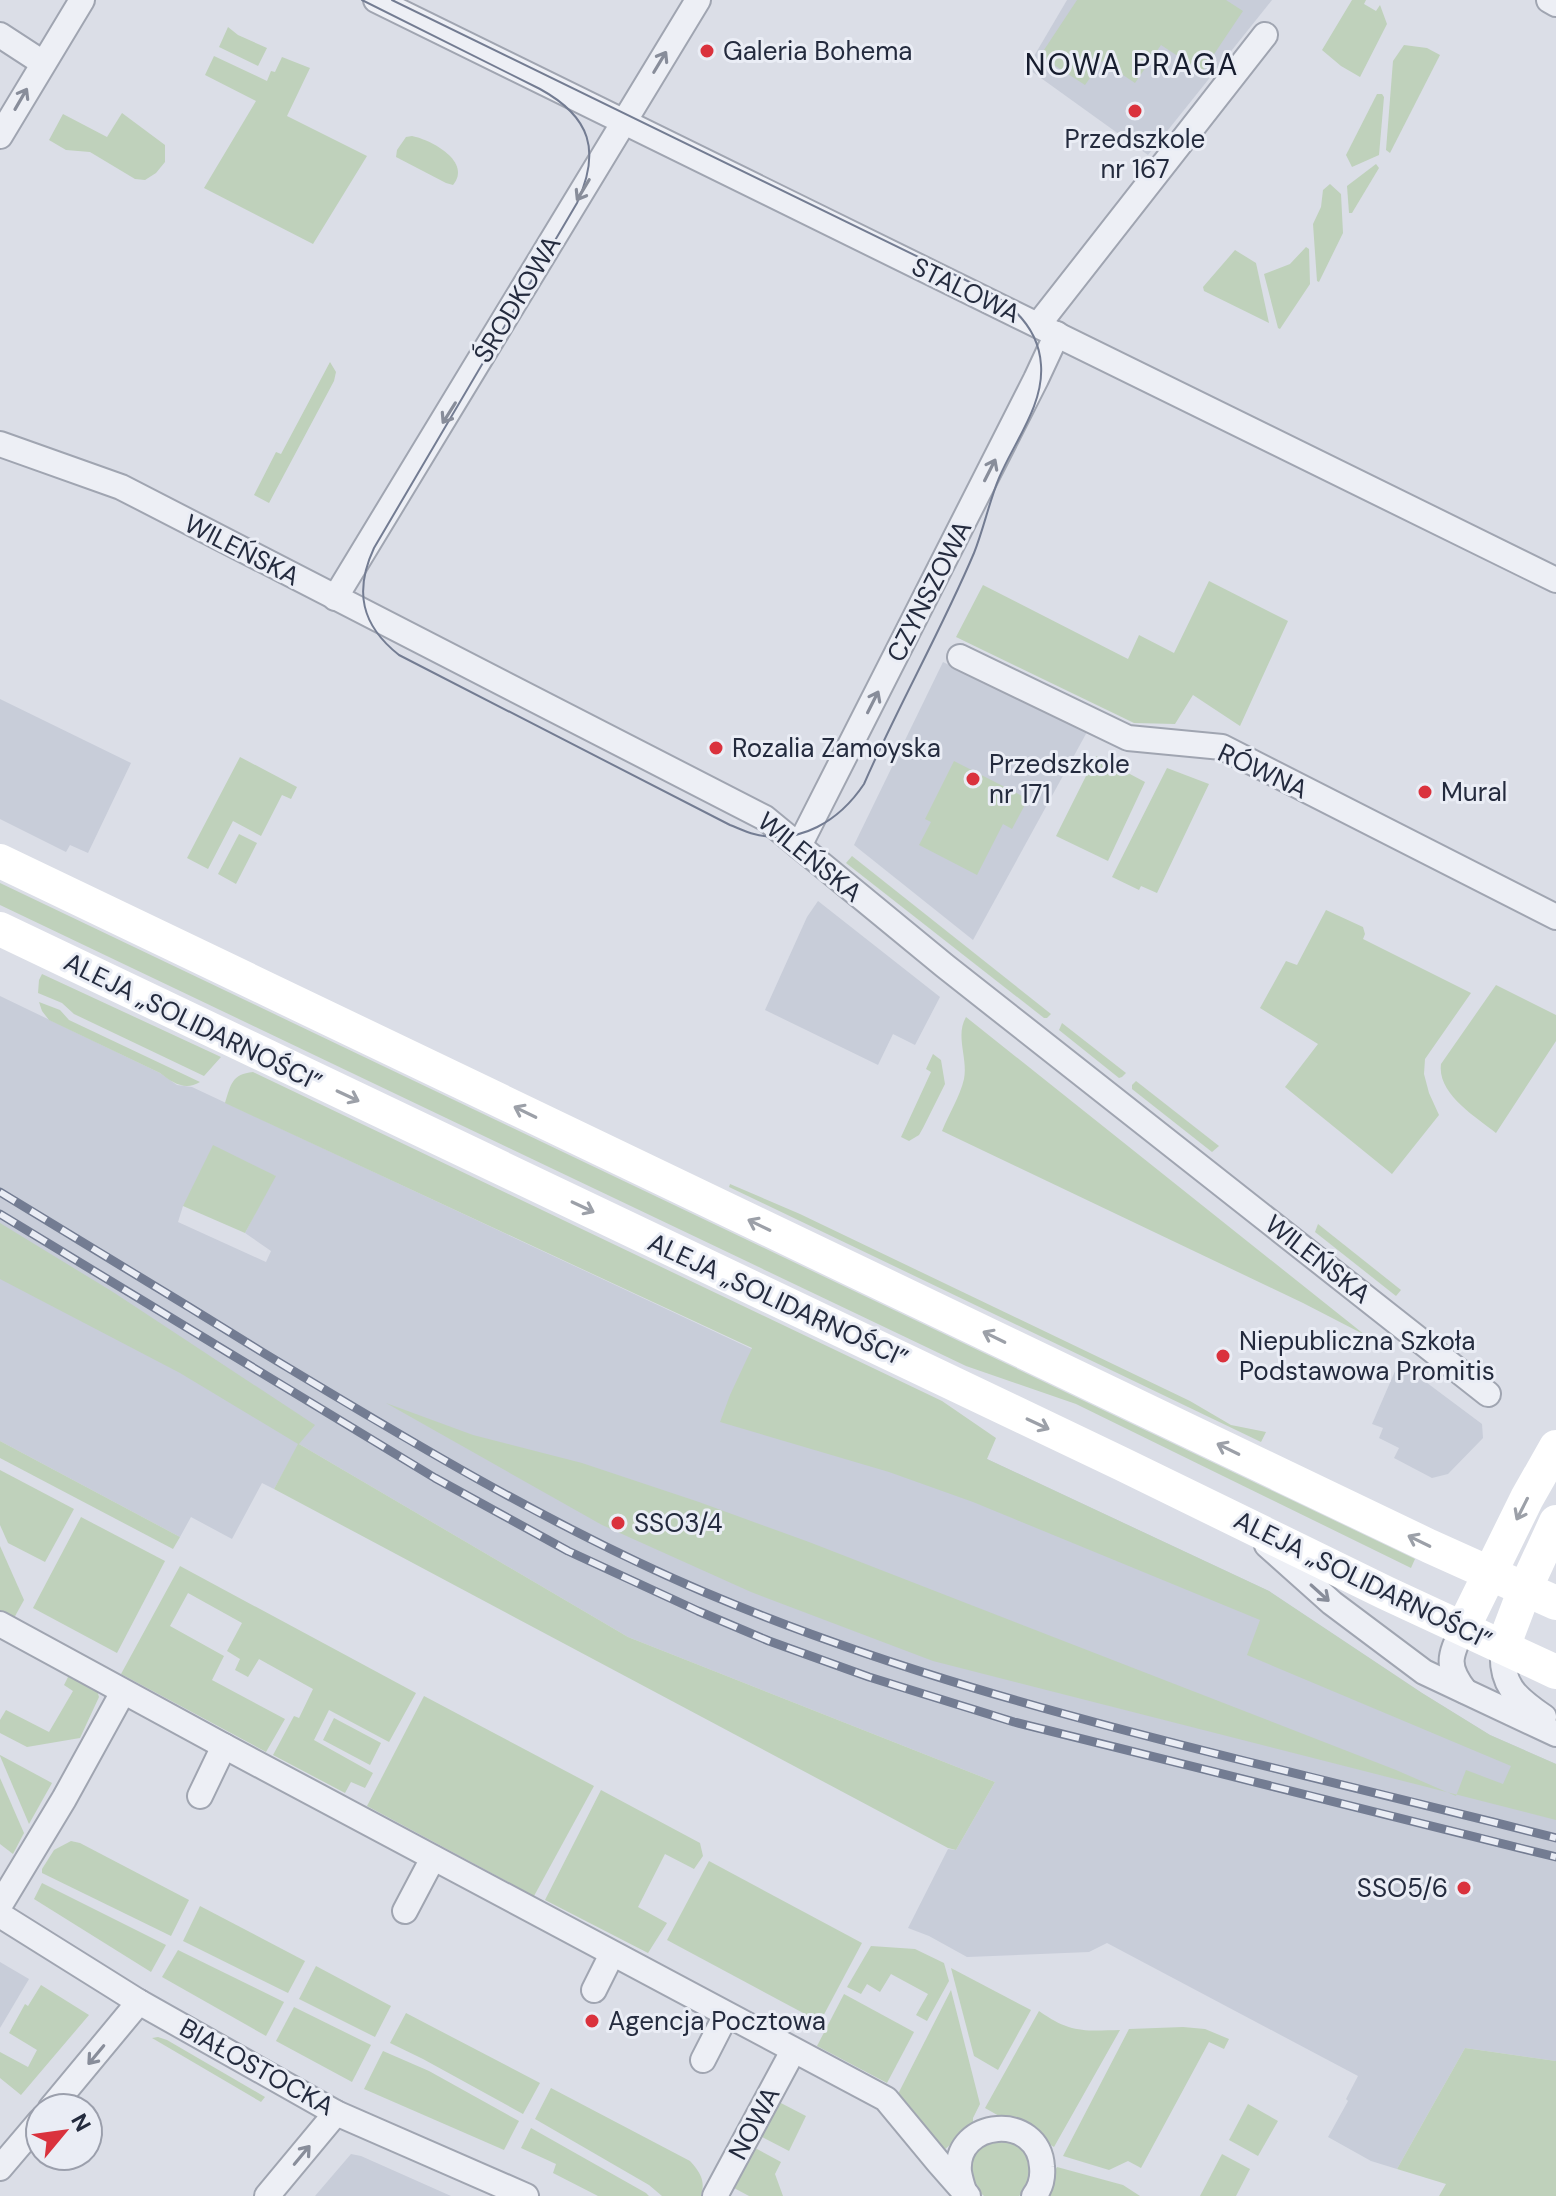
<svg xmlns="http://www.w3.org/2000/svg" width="1556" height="2196" viewBox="0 0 1556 2196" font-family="'DM Sans',sans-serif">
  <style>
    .built { fill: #c8cdd9; fill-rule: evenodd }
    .green { fill: #bfd1bb }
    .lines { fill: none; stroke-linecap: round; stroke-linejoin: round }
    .street-casing { stroke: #a0a5b1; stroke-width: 28 }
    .street { stroke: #edeff5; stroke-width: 24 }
    .secondary { stroke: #fff; stroke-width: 34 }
    .tram { stroke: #737c92; stroke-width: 2 }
    .rail-casing { stroke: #737c92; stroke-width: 9 }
    .rail { stroke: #eaedf5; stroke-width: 6; stroke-dasharray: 18; stroke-linecap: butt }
    .oneway { stroke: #888d9a }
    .oneway2 { stroke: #9ca0a8 }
    .poi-dot { fill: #da323d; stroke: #eaedf5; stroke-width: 3 }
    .labels { text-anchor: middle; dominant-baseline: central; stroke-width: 6; stroke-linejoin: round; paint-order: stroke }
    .poi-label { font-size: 26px; fill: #242b3e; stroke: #eaedf5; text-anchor: start }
    .street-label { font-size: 26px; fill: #242b3e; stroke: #eaedf5 }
    .quarter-label { font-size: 30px; letter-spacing: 2px; fill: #161c2e; stroke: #eaedf5 }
  </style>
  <rect width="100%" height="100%" fill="#dbdee7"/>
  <!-- built -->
  <g class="built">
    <path d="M1067,0H1272L1148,155L1027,68Z"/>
    <path d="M943,662L1087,732L973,940L854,845Z"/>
    <path d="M0,699L131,763L88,853L70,845L66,852L0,819Z"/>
    <path d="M818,901L940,997L915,1045L893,1034L878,1065L765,1010L807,917Z"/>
    <path d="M0,996L160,1073L177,1085L192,1087L1269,1591L1422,1693L1490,1735L1556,1764V2061L1465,2048L1397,2169L1371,2161L1328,2137L1348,2101L1346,2099L1358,2076L1107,1943L1089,1952L967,1957L929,1936L908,1928L948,1849L956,1850L995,1782L628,1637L299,1444L274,1489L262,1483L232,1539L191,1517L180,1537L0,1441ZM275,1175L245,1233L271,1251L266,1262L178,1222L183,1206Z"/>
    <path d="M1399,1362L1482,1424L1483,1438L1448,1474L1432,1478L1394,1458L1399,1448L1379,1438L1383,1428L1372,1424Z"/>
    <path d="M0,1962L29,1979L0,2028Z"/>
    <path d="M351,2154L361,2156L451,2196H315Z"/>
  </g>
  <!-- green -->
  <g class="green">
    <path d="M1077,0H1226L1243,11L1202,72L1161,45L1135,83L1102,61L1085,85L1040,56Z"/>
    <path d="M1352,0H1366L1364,4L1376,11L1380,5L1387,24L1360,77L1341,66L1322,50Z"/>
    <path d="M228,27L238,35L267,48L258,66L219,47Z"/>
    <path d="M1404,45L1427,48L1440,55L1390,153L1386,150L1393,61Z"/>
    <path d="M214,56L267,81L271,71L275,72L282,57L310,68L287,116L367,156L313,244L204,188L256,101L205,75Z"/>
    <path d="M1377,94H1382L1384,97L1379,155L1352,167L1346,155Z"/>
    <path d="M122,113L165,145V162L156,173L145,180L135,179L90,152L66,150L49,140L63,114L107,137Z"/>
    <path d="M412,136C432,140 472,162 453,185L446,183L396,157L397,150L406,137Z"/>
    <path d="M1376,164L1379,168L1352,213H1349L1347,186Z"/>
    <path d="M1330,184L1341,194L1343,233L1319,282L1317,281L1313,224L1321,207L1323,190Z"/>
    <path d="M1306,247L1309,249L1310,284L1280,329L1278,328L1264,274L1290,264Z"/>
    <path d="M1235,250L1256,263L1269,323L1204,291L1203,287Z"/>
    <path d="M330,362L336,372L334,381L269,503L254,495L276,452L281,454Z"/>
    <path d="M1209,581L1288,621L1240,726L1193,695L1175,724L1134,723L956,637L983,585L1128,659L1139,635L1174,653Z"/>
    <path d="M1096,756L1145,782L1108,861L1056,836Z"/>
    <path d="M240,757L297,787L291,799L282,795L261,836L233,821L208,869L187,858Z"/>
    <path d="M954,761L1028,799L1012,829L1003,824L977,875L919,845L931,822L925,819Z"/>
    <path d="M1167,768L1209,784L1157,893L1141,886L1139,890L1112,877Z"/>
    <path d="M239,834L257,843L236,884L218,874Z"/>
    <path d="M852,856L1051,1014L1047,1018H1044L846,863Z"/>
    <path d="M0,883L1415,1559L1411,1568L1076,1404L966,1366L0,905Z"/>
    <path d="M1326,910L1363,927L1365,934L1363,939L1471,993L1425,1059L1424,1074L1429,1093L1439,1115L1392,1174L1285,1087L1318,1044L1260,1008L1286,961L1297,965Z"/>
    <path d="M42,974L221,1057L204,1076L74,1014L62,1003L38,993L39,980Z"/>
    <path d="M1496,985L1556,1015V1041L1496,1133C1476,1117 1437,1094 1441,1064Z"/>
    <path d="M39,1002L60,1010L69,1020L200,1082C185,1091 173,1083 160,1073L49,1020L42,1011Z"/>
    <path d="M966,1017L1365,1335L1303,1303L942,1131C949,1114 960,1096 964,1079C968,1058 955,1036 966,1017Z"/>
    <path d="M1062,1023L1126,1073L1122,1077L1119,1078L1059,1030Z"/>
    <path d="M933,1054L941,1060L945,1084L923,1128L919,1135L909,1141L901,1137L931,1072L926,1069Z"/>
    <path d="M253,1072L942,1401L996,1438L987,1459L1269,1591L1422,1693L1490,1735L1556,1764V1820L933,1661L751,1592L602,1525L386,1403L473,1435L582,1463L699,1502L809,1542L1396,1770L1456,1796L1466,1770L1503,1784L1511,1766L1247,1655L1260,1620L973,1502L889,1472L720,1422L730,1395L752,1348L225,1103C231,1084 232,1074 253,1072Z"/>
    <path d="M1136,1081L1219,1146L1212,1152L1132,1089V1085Z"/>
    <path d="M213,1145L276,1176L245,1233L183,1206Z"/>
    <path d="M730,1184L800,1214L1190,1401L1231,1425L1266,1432L1261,1442L729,1187Z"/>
    <path d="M0,1223L113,1292L315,1425L299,1444L628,1637L995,1782L956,1850L948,1848L274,1489L298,1444L180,1373L0,1279Z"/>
    <path d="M1318,1224L1401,1290L1396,1296L1315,1232Z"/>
    <path d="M0,1441L180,1537L173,1549L0,1458Z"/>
    <path d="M0,1470L74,1509L45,1562L8,1543L0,1525Z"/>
    <path d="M81,1517L165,1561L117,1653L33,1608Z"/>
    <path d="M0,1546L24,1600L14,1618L0,1610Z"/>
    <path d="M180,1566L416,1693L389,1742L329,1710L314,1740L373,1773L365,1788L351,1782L345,1793L273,1755L294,1716L299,1718L313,1689L259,1659L248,1677L235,1670L240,1659L227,1651L242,1623L188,1593L170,1626L224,1656L212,1680L285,1719L266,1752L121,1674Z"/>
    <path d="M70,1673L96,1687L99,1697L80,1738L27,1747L0,1733V1720L6,1710L49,1732L73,1691L64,1685Z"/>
    <path d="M424,1696L594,1786L534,1896L367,1806Z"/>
    <path d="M334,1718L381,1743L370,1765L323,1740Z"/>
    <path d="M0,1755L52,1783L29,1824L0,1756Z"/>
    <path d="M0,1778L24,1833L13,1854L0,1844Z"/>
    <path d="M601,1790L700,1843L703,1856L694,1869L665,1854L638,1907L667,1923L648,1953L545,1900Z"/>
    <path d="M71,1841L80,1843L189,1900L171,1936L42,1873V1869L54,1850Z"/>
    <path d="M709,1861L862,1943L820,2022L667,1940Z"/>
    <path d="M42,1883L166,1945L151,1972L34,1899Z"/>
    <path d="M200,1906L305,1961L288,1993L183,1941Z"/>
    <path d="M871,1946L915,1949L944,1963L949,1981L927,2021L916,2015L928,1994L891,1974L880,1992L867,1984L861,1994L847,1987Z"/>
    <path d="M178,1950L284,2002L266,2036L162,1977Z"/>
    <path d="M316,1966L391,2006L375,2037L299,1999Z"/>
    <path d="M951,1968L1031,2010L998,2070L974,2056Z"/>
    <path d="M41,1985L89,2015L21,2095L0,2078V2052L28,2067L37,2050L9,2033L25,2004L28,2006Z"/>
    <path d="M951,1990L980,2104L973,2118V2126L944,2150L898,2094Z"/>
    <path d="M844,1994L914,2032L887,2083L817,2046Z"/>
    <path d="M294,2007L371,2045L352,2082L276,2041Z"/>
    <path d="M1039,2011C1070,2033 1083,2031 1120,2030L1054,2147L985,2108Z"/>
    <path d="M406,2013L540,2083L523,2114L423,2059L390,2043Z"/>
    <path d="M1183,2027L1205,2029L1229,2039L1224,2049L1209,2042L1141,2168L1128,2161L1109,2170L1063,2156L1129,2029Z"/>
    <path d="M158,2037L167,2040L265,2097L261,2102L152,2038Z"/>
    <path d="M1465,2048L1556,2061V2196H1439L1446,2184L1397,2169Z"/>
    <path d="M383,2051L429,2071L519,2121L504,2150L364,2089Z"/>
    <path d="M551,2088L690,2161C700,2172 706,2181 701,2196H662L649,2185L535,2119Z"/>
    <path d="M777,2101L806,2116L789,2151L760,2136Z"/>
    <path d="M1248,2104L1278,2121L1258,2156L1229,2140Z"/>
    <path d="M531,2128L646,2193L649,2196H598L553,2173L556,2164L521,2148Z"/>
    <path d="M984,2141H1020L1034,2164L1026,2190L1019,2196H984L977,2190L969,2173L972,2155Z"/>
    <path d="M757,2149L781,2162L775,2174L783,2196H749L734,2188L753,2150Z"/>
    <path d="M1222,2154L1250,2169L1236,2196H1200Z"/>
    <path d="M1057,2167L1123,2185L1140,2196H1041Z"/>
  </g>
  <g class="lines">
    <defs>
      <g id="street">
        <path d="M376,0L1556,580"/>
        <path d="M1549,0L1556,4"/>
        <path d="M0,35L43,63"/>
        <path d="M0,136L82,0"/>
        <path d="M1038,325L1265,35"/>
        <path d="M0,444L121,487L765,818L945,966L1488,1394"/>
        <path d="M335,598L698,0"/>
        <path d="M960,657L1128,738L1222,747L1556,917"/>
        <path d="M799,846L1036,379L1057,334"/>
        <path d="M1267,1545L1332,1603L1424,1672L1556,1734"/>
        <path d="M0,1624L224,1746L886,2099L939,2163L968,2196"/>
        <path d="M1463,1628C1450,1656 1445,1665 1465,1691"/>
        <path d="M1503,1647C1500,1685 1515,1697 1544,1717"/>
        <path d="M200,1796L224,1746"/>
        <path d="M0,1905L64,1799L123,1692"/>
        <path d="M405,1911L433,1858"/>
        <path d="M0,1915L139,2002L336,2113L526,2196"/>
        <path d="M594,1990L612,1954"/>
        <path d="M703,2060L726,2015"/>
        <path d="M51,2108L139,2002"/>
        <path d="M0,2168L40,2121"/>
        <path d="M964,2191C962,2185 960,2178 959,2172C954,2119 1039,2112 1042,2167C1043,2177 1041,2187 1034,2196"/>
        <path d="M267,2196L336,2113"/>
        <path d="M715,2196L793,2051"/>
      </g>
    </defs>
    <!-- street casing -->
    <use href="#street" class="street-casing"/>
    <!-- street -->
    <use href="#street" class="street"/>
    <!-- secondary -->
    <g class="secondary">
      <path d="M0,861L1429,1546L1556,1603"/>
      <path d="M0,929L1122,1464L1386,1593L1556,1672"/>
      <path d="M1463,1628L1527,1498L1556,1447"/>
      <path d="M1503,1647L1525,1589L1556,1522"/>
    </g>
    <!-- tram -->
    <path class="tram" d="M362,0L540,89C591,117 601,151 577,203L374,548C354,591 361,625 399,655L730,825C738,828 746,832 754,834C800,846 840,820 864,784C898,706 941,631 974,553C984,528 989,502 999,478C1014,442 1044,405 1041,365C1039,330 1014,306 986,290L392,0"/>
    <defs>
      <g id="rail">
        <path d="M0,1192C87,1245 175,1298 262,1352C406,1439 550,1526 704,1592C881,1667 1064,1716 1249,1762C1352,1787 1454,1812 1556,1838"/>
        <path d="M0,1214L435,1478L568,1551L698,1611L769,1641L869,1677L1014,1722L1556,1857"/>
      </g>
    </defs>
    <!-- rail casing -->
    <use href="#rail" class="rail-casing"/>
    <!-- rail -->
    <use href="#rail" class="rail"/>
  </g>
  <!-- one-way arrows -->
  <defs><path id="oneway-shaft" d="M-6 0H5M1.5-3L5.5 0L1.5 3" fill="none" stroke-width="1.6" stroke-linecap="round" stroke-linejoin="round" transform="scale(2)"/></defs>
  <g class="oneway">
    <use href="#oneway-shaft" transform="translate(660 62) rotate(-59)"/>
    <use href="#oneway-shaft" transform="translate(21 99) rotate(-60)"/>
    <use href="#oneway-shaft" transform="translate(583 190) rotate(121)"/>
    <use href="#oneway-shaft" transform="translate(449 413) rotate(122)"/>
    <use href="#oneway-shaft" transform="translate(990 470) rotate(-63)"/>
    <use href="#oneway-shaft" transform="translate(873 702) rotate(-63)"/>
    <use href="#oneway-shaft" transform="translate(1320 1593) rotate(42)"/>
    <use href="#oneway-shaft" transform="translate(96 2055) rotate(130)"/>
    <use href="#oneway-shaft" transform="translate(302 2155) rotate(-50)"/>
  </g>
  <g class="oneway2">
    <use href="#oneway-shaft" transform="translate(348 1096) rotate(25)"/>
    <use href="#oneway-shaft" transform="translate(525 1112) rotate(-154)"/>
    <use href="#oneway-shaft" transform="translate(583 1207) rotate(25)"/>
    <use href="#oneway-shaft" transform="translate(759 1225) rotate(-154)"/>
    <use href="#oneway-shaft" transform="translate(994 1337) rotate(-154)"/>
    <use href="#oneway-shaft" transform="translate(1038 1424) rotate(25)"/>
    <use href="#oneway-shaft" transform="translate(1228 1449) rotate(-154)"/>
    <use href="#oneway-shaft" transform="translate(1522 1509) rotate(117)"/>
    <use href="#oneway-shaft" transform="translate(1419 1541) rotate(-154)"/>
  </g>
  <!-- markers -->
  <g class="poi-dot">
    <circle cx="707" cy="51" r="8"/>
    <circle cx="1135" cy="111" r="8"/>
    <circle cx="716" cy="748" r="8"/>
    <circle cx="973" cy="779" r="8"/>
    <circle cx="1425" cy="792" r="8"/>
    <circle cx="1223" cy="1356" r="8"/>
    <circle cx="618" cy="1523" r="8"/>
    <circle cx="1464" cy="1888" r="8"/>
    <circle cx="592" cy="2021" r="8"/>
  </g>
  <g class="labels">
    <!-- poi labels -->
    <g class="poi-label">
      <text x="723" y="51">Galeria Bohema</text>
      <text x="1135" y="139" text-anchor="middle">Przedszkole<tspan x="1135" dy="30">nr 167</tspan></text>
      <text x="732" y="748">Rozalia Zamoyska</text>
      <text x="989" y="764">Przedszkole<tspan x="989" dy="30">nr 171</tspan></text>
      <text x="1441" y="792">Mural</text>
      <text x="1239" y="1341">Niepubliczna Szkoła<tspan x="1239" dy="30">Podstawowa Promitis</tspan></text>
      <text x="634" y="1523">SSO3/4</text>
      <text x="1448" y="1888" text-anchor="end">SSO5/6</text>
      <text x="608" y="2021">Agencja Pocztowa</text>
    </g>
    <!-- street labels -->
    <g class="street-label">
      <text transform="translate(966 290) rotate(26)">STALOWA</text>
      <text transform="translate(517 299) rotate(-59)">ŚRODKOWA</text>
      <text transform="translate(242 550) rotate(27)">WILEŃSKA</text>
      <text transform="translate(929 591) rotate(-63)">CZYNSZOWA</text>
      <text transform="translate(1263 771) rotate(25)">RÓWNA</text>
      <text transform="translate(810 857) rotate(39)">WILEŃSKA</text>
      <text transform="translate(193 1022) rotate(26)">ALEJA „SOLIDARNOŚCI”</text>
      <text transform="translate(1318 1259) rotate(38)">WILEŃSKA</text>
      <text transform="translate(778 1300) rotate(25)">ALEJA „SOLIDARNOŚCI”</text>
      <text transform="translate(1363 1580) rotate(26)">ALEJA „SOLIDARNOŚCI”</text>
      <text transform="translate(257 2067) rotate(29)">BIAŁOSTOCKA</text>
      <text transform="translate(754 2123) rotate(-62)">NOWA</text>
    </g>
    <!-- quarter labels -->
    <g class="quarter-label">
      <text x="1132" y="64">NOWA PRAGA</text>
    </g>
  </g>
  <!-- north arrow -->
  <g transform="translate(64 2132) rotate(61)"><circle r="38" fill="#eaedf5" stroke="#9b9fac" stroke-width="2"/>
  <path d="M0-6L14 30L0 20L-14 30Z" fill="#da323d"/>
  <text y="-12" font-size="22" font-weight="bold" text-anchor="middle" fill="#242b3e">N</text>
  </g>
</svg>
